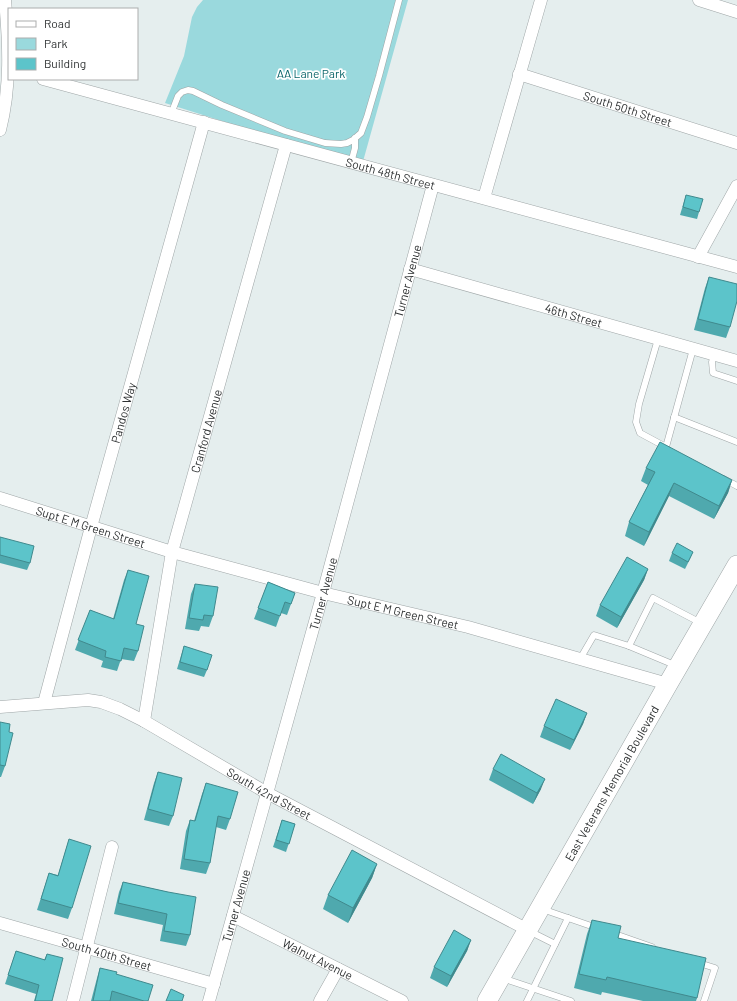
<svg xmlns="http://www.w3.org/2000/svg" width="737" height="1001" viewBox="0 0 737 1001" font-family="Barlow,sans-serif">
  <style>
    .green { fill: #9ad9dd }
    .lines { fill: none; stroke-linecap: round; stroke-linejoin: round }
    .lane-casing { stroke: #9fa6a7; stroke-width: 7 }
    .street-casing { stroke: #9fa6a7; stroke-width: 13 }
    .primary-casing { stroke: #9fa6a7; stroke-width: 20 }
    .lane { stroke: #fff; stroke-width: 6 }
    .street { stroke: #fff; stroke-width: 12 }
    .primary { stroke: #fff; stroke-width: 19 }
    .wall { fill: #4fa9ae }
    .shaded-wall { fill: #40898d }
    .building { fill: #5cc4ca; stroke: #40898d }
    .labels { text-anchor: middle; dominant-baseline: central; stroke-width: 3.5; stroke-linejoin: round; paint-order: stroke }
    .park-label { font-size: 12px; fill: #096469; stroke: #fff }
    .street-label { font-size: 12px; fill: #2f3233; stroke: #fff }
  </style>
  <rect width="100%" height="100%" fill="#e5eeee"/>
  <!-- green -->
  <path class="green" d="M203,0H408L362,165L165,103L184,56L192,17L197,7Z"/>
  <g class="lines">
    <defs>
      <g id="lane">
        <path d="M171,114L178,96L182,92L188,90L193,91L222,105L285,131L325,143L341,144L347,143L353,140L361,133L367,117L379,76L399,0"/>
        <path d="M351,163L355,148V138"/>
        <path d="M658,339L639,404L636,422L640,433L666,447"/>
        <path d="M714,355L712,362L713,373L737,381"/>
        <path d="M674,417L737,442"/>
        <path d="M666,447L693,349"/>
        <path d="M724,479L737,486"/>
        <path d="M580,659L594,635L629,646"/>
        <path d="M677,666L629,646L653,598L701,623"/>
        <path d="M542,909L597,928"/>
        <path d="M529,931L555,944"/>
        <path d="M612,933L652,947"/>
        <path d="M699,963L715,968L704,1001"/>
        <path d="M502,978L571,1001"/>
        <path d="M527,1001L568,918"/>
      </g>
      <g id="street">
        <path d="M699,0L737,12"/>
        <path id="s1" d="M519,74L737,143"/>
        <path id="s2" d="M43,79L737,267"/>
        <path d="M0,130C11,87 9,44 5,0"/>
        <path d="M484,198L541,0"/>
        <path d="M698,257L737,186"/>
        <path id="s3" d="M410,269L737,361"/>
        <path id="s4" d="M0,498L172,552L323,593L468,627L668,684"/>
        <path id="s5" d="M44,703L91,527L204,122"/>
        <path id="s6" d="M0,707L88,700L101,702L120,709L144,721L267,793L528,930"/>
        <path id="s7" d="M144,721L172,552L286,145"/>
        <path id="s8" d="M233,916L402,1001"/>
        <path id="s9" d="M0,923L214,984"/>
        <path d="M73,1001L112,847"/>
        <path id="s10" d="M209,1001L323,593L433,185"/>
        <path d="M320,1001L338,969"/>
      </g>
      <g id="primary">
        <path id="s11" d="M487,1001L668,684L737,565"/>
      </g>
    </defs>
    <!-- lane casing -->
    <use href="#lane" class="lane-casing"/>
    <!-- street casing -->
    <use href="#street" class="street-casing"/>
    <!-- primary casing -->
    <use href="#primary" class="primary-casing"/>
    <!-- lane -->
    <use href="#lane" class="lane"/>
    <!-- street -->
    <use href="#street" class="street"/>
    <!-- primary -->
    <use href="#primary" class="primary"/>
  </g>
  <!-- wall -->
  <g class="wall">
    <path d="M686,195L699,212L697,219L680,215Z"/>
    <path d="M709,277L730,327L726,338L694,330L705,288Z"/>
    <path d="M646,468L732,480L728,493L714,519L669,496L644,546L625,536L629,522L648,485L641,481Z"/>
    <path d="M0,538L30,563L27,570L0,563Z"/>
    <path d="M693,552L690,559L685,569L669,561L672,553Z"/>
    <path d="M648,569L644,580L617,628L596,616L600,605Z"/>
    <path d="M128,570L136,624L138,651L134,661L121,659L117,671L101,667L103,661L75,650L90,610L113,619L124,580Z"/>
    <path d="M268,582L295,593L287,615L281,613L276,627L254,619Z"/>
    <path d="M195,584L213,616L209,627L201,626L199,631L185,629L191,594Z"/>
    <path d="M184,646L207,670L204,677L177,669Z"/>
    <path d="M587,713L583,724L570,750L540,737L544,726Z"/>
    <path d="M0,722L9,732L5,766L1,777H0Z"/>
    <path d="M493,769L541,789L533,804L489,780Z"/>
    <path d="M158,772L173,816L169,826L144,820L154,783Z"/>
    <path d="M206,783L230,819L226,830L216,827L210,863L206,874L180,869L186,831L190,820L194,821L202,794Z"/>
    <path d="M282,820L295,824L286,852L273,847Z"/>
    <path d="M69,839L72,908L68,919L37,910L49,873L58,875Z"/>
    <path d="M377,864L372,878L348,923L323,909L328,895Z"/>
    <path d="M123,882L168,892L190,935L186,946L160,941L163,925L114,914L119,892Z"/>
    <path d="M592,920L618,938L697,998L696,1001H643L602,992L601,995L574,988L587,934Z"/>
    <path d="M471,940L467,951L447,987L430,978L434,967Z"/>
    <path d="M16,951L44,960L47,954L52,1001H34L36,994L5,984Z"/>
    <path d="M100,968L116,974L148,1001H91L97,978Z"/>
  </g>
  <!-- shaded-wall -->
  <g class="shaded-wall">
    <path d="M732,480L728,493L714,519L719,506Z"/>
    <path d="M674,483L669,496L644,546L649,532Z"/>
    <path d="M648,569L644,580L617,628L621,617Z"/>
    <path d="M587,713L583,724L570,750L574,740Z"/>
    <path d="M545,779L541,789L533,804L537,793Z"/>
    <path d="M377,864L372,878L348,923L353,908Z"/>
    <path d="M471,940L467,951L447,987L451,976Z"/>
  </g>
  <!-- building -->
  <g class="building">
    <path d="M686,195L703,199L699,212L683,207Z"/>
    <path d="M709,277L737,284V301L730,327L698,319Z"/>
    <path d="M660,442L732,480L719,506L674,483L649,532L629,522L655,472L646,468Z"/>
    <path d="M0,537L34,546L30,563L0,555Z"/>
    <path d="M677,543L693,552L688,562L672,553Z"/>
    <path d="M627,557L648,569L621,617L600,605Z"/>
    <path d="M128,570L149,576L136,624L144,626L138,651L124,648L121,661L105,657L106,651L78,640L90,610L114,619Z"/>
    <path d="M268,582L295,593L291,604L285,602L280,616L258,608Z"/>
    <path d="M195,584L218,587L213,616L204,615L203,620L189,618Z"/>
    <path d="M184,646L212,655L207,670L180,662Z"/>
    <path d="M556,699L587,713L574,740L544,726Z"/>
    <path d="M0,722L10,724L9,732L13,733L5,766L0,765Z"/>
    <path d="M501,754L545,779L537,793L493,769Z"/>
    <path d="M158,772L182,778L173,816L148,809Z"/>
    <path d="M206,783L238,792L230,819L218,816L210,863L184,859L190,820L195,821Z"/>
    <path d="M282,820L295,824L289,844L276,840Z"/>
    <path d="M69,839L91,846L72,908L41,899L49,873L58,876Z"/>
    <path d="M352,850L377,864L353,908L328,895Z"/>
    <path d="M123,882L168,892L196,897L190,935L164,931L167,914L118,903Z"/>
    <path d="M592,920L621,926L618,938L706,958L697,998L607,977L606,980L579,974Z"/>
    <path d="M454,930L471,940L451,976L434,967Z"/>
    <path d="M16,951L45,960L47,954L63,958L52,1001H35L39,985L8,975Z"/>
    <path d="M100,968L117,972L116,974L153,985L148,1001H144L112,991L110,1001H93Z"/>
    <path d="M171,989L184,995L182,1001H166Z"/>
  </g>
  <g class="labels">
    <!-- park labels -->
    <g class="park-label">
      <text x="311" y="73">AA Lane Park</text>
    </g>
    <!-- street labels -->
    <g class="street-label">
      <text stroke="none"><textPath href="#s1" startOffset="114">South 50th Street</textPath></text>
      <text stroke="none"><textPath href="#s2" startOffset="360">South 48th Street</textPath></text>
      <text stroke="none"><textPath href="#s10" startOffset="747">Turner Avenue</textPath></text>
      <text stroke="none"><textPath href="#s3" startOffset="170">46th Street</textPath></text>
      <text stroke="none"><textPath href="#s5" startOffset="301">Pandos Way</textPath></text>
      <text stroke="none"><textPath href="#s7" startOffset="297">Cranford Avenue</textPath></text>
      <text stroke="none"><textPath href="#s4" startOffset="95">Supt E M Green Street</textPath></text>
      <text stroke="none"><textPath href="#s10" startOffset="423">Turner Avenue</textPath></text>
      <text stroke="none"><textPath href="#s4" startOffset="419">Supt E M Green Street</textPath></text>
      <text stroke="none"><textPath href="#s11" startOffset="251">East Veterans Memorial Boulevard</textPath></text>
      <text stroke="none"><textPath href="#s6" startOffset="293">South 42nd Street</textPath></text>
      <text stroke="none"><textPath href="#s10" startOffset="99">Turner Avenue</textPath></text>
      <text stroke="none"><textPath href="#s9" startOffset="111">South 40th Street</textPath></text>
      <text stroke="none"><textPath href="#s8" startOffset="95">Walnut Avenue</textPath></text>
    </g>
  </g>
  <!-- legend -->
  <rect x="8" y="8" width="130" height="72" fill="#ffffff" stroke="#acadad"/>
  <rect x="16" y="21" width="20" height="6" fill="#ffffff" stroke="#acadad"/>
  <text x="44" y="28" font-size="12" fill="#2f3233">Road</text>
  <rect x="16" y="38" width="20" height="12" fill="#9ad9dd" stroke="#acadad"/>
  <text x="44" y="48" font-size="12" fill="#2f3233">Park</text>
  <rect x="16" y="58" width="20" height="12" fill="#5cc4ca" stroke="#acadad"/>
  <text x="44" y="68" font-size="12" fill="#2f3233">Building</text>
</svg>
